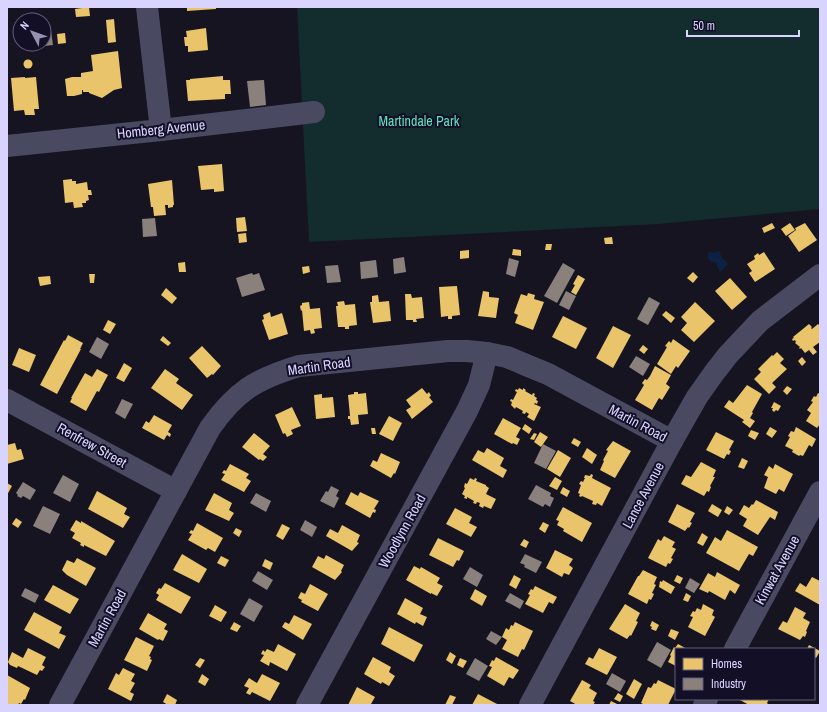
<svg xmlns="http://www.w3.org/2000/svg" width="827" height="712" viewBox="0 0 827 712" font-family="'Archivo Narrow',sans-serif">
  <style>
    .green { fill: #132c2d }
    .water { fill: #0d2144 }
    .homes { fill: #e9c46a }
    .industry { fill: #8a817c }
    .lines { fill: none; stroke-linecap: round; stroke-linejoin: round }
    .minor { stroke: #4a4962; stroke-width: 22 }
    .labels { text-anchor: middle; dominant-baseline: central; stroke-width: 4; stroke-linejoin: round; paint-order: stroke }
    .park-label { font-size: 14px; fill: #5fe0c0; stroke: #130f26 }
    .street-label { font-size: 14px; fill: #d9d4ff; stroke: #130f26 }
  </style>
  <rect width="100%" height="100%" fill="#161421"/>
  <!-- green -->
  <path class="green" d="M297,7H820V209L658,224L309,242Z"/>
  <!-- water -->
  <path class="water" d="M718,251L720,252L722,258L725,260L728,264L721,271H719L716,263C706,259 709,261 708,252L714,253Z"/>
  <!-- homes -->
  <g class="homes">
    <path d="M89,7L90,16L76,17L75,9Z"/>
    <path d="M187,7H216V9L187,11Z"/>
    <path d="M114,19L116,42L108,43L106,20Z"/>
    <path d="M206,28L208,50L188,52V46H185L184,37H187L186,31Z"/>
    <path d="M65,33L66,43L58,44L57,34Z"/>
    <path d="M118,51L122,88L114,90L102,98L89,93V92H83V90H82V94L74,96H67L65,79L72,77H81V73L93,71L91,55Z"/>
    <circle cx="28" cy="64" r="4.5"/>
    <path d="M223,76V80H230L231,94H225V99L188,101L186,80H190V79Z"/>
    <path d="M25,77V78L36,77L39,109H34L35,115H25L24,110L14,111L11,78Z"/>
    <path d="M222,164L224,191L214,192V189L201,190L198,166Z"/>
    <path d="M72,179V181H76V184L87,182L88,190H91L92,195H88L89,200L86,201V203H82L83,207L74,208L73,202L65,203L63,180Z"/>
    <path d="M172,180L174,205H173V207L168,208V205H165L166,215L154,216L153,207H151L148,184Z"/>
    <path d="M245,217L247,231L237,232L236,218Z"/>
    <path d="M772,223L775,228L764,233L762,228Z"/>
    <path d="M790,223L795,230L786,236L781,229Z"/>
    <path d="M805,223L817,240L799,252L788,236L796,230L795,228Z"/>
    <path d="M246,233L247,242L239,243L238,234Z"/>
    <path d="M612,237L613,244H605L604,238Z"/>
    <path d="M546,244H552L551,250H545Z"/>
    <path d="M513,249L521,250V256L512,255Z"/>
    <path d="M469,250V258L460,259V251Z"/>
    <path d="M764,252L775,269L755,282L749,273L752,271L747,264L755,259L754,256L758,253L759,255Z"/>
    <path d="M185,262L186,272H179L178,263Z"/>
    <path d="M309,266L310,272L303,274L302,267Z"/>
    <path d="M693,272L698,277L693,283L687,278Z"/>
    <path d="M89,274H95L94,283H90Z"/>
    <path d="M578,275L585,279L576,295L571,292L575,285L573,284Z"/>
    <path d="M50,276L51,284L40,286L38,277Z"/>
    <path d="M730,278L747,297L732,310L715,291Z"/>
    <path d="M457,286L460,315L452,316V319H448V316L441,317L439,287Z"/>
    <path d="M166,288L177,298L172,304L161,295Z"/>
    <path d="M483,291L489,292V297L499,298L496,318L478,316Z"/>
    <path d="M528,293L535,295L534,299L544,302L533,330L515,323L518,315L514,313L521,294L527,296Z"/>
    <path d="M405,294H411L412,298L422,297L424,318L416,319L417,322H413V320H406Z"/>
    <path d="M378,295L379,302L389,301L391,321L373,323L370,302H372V296Z"/>
    <path d="M344,301L345,305L355,304L357,325L349,326V329H345V327H338L336,306H338L337,302Z"/>
    <path d="M309,302L310,309L320,308L322,328L314,329L315,333L311,334L310,330L304,331L302,310L301,311L300,306L302,305V303Z"/>
    <path d="M695,302L715,321L694,342L681,330L687,323L681,317Z"/>
    <path d="M666,311L675,318L671,323L662,315Z"/>
    <path d="M270,312L271,317L282,313L288,334L269,340L262,320L264,319L263,315Z"/>
    <path d="M563,316L587,328L576,349L552,337Z"/>
    <path d="M108,320L116,324L110,334L103,330Z"/>
    <path d="M809,324L812,327L811,328L812,329L818,324L820,326V342L813,347L817,352L813,355L809,350L805,353L801,348L800,349L799,348L800,347L795,343L796,342L795,340L793,341L792,339L794,338L793,337Z"/>
    <path d="M613,326L631,335L613,368L596,358Z"/>
    <path d="M68,335L83,343L80,349H81L57,394L40,385L64,340L65,341Z"/>
    <path d="M163,336L171,343L168,346L160,340Z"/>
    <path d="M673,339L690,351L678,368L676,366L671,374L657,364L667,347L665,346L669,341L671,343Z"/>
    <path d="M643,345L648,349L644,354L639,350Z"/>
    <path d="M202,346L221,366L213,375L212,374L207,378L189,358Z"/>
    <path d="M19,348L36,355L29,372L12,365Z"/>
    <path d="M777,352L784,359L780,363L787,369L772,383L776,387L769,394L754,379L761,372L758,369L772,355L773,356Z"/>
    <path d="M802,357L806,362L802,366L798,361Z"/>
    <path d="M124,363L132,368L124,382L116,378Z"/>
    <path d="M655,366L671,375L666,384L670,387L662,400L659,398L652,410L635,400L644,385L642,383L645,379L647,380L650,376Z"/>
    <path d="M97,369L108,375L99,392L97,391L86,411L70,402L72,398H71L85,373L92,377Z"/>
    <path d="M165,369L179,379L176,383L193,395L182,410L151,388Z"/>
    <path d="M747,385L762,394L752,412L753,413L750,418L755,421L750,428L742,422L744,420L724,407L729,400L733,403Z"/>
    <path d="M787,386L792,389L787,395L783,391Z"/>
    <path d="M422,388L427,394L429,392L431,396L429,397L433,402L412,419L406,410L411,407L406,400Z"/>
    <path d="M519,388L523,390V388L526,390L525,391L532,395L533,393L535,394L534,396L537,398L536,400L538,401L537,404L535,403L534,404L541,407L534,421L527,417L529,414L526,412L525,414L522,413L523,411L516,407L515,409L511,405L512,402L510,401L511,399L513,400L517,392L515,391L516,389L518,390Z"/>
    <path d="M354,392H358V394L366,393L368,414L358,415L359,424L351,425L350,419H348V416H350L348,395L354,394Z"/>
    <path d="M818,393L820,394V424L817,428L806,421L811,413L807,410L813,402L811,401L814,396L816,397Z"/>
    <path d="M322,394V398L333,397L335,417L316,419L314,395Z"/>
    <path d="M774,402L781,406L778,411L776,410L774,412L772,410L773,408H771Z"/>
    <path d="M292,407L301,426L291,430L293,434L287,437L285,433L283,434L275,415Z"/>
    <path d="M154,415L172,425L168,432L171,434L170,437L167,435L164,440L142,428L146,421L149,423Z"/>
    <path d="M389,416L402,423L393,441L379,434Z"/>
    <path d="M503,418L521,428L516,437L520,439L517,445L513,443L512,444L494,434Z"/>
    <path d="M525,424L532,429L529,434L522,429Z"/>
    <path d="M770,427L777,431L772,438L766,434Z"/>
    <path d="M796,427L816,439L812,447L809,445L803,456L800,455L799,456L792,452L793,450L785,446L790,437L788,436L791,431L794,432Z"/>
    <path d="M371,428H375L376,434H372Z"/>
    <path d="M751,430L759,433L755,440L748,436Z"/>
    <path d="M540,432L548,437L541,447L534,442Z"/>
    <path d="M716,432L734,441L729,450L731,451L729,455L727,454L724,459L706,450Z"/>
    <path d="M254,433L270,446L263,454L267,457L263,461L260,459L259,460L242,447Z"/>
    <path d="M534,433L537,434L534,440L530,439Z"/>
    <path d="M574,438L581,442L578,447L571,443Z"/>
    <path d="M613,441L631,451L615,478L600,470L604,461L603,460L608,451L606,450Z"/>
    <path d="M15,443L17,450L21,449L24,459L7,464V445Z"/>
    <path d="M487,448L504,458L500,466L507,470L503,478L472,460L478,450L484,453Z"/>
    <path d="M587,448L597,455L592,464L582,457Z"/>
    <path d="M558,450L571,458L560,477L547,469Z"/>
    <path d="M381,453L400,462L395,474L394,473L391,478L370,466L373,460L377,462Z"/>
    <path d="M742,458L748,461L744,469L738,467Z"/>
    <path d="M701,462L716,470L713,477H715L710,486L711,487L709,492L707,491L704,496L681,484L686,475L691,477Z"/>
    <path d="M230,464L249,474L246,478L251,481L244,492L221,480L225,474L222,473L224,470L226,471Z"/>
    <path d="M775,464L793,474L784,492L779,489L776,494L764,488L768,477L764,475L769,466L773,469Z"/>
    <path d="M591,474L593,475L592,478L611,488L602,506L597,503L596,505L592,504L593,501L582,496L581,497L579,496L580,494L578,493L581,485L579,484L581,481L583,482L585,478H584L585,475L590,476Z"/>
    <path d="M555,477L562,481L557,490L549,486Z"/>
    <path d="M470,478L474,480L475,478L477,479L476,481L486,485V486L489,488L486,494L496,499L491,509L484,506L483,508L479,506L480,503L477,502L476,504L473,503L474,501L467,497V499L464,498L465,496L462,494L465,488L464,487L465,483L467,484Z"/>
    <path d="M7,483L12,486L7,495Z"/>
    <path d="M563,487L570,491L567,497L560,493Z"/>
    <path d="M97,491L127,508L124,514L130,517L123,528L88,509Z"/>
    <path d="M351,492L358,496L360,492L379,501L374,509L376,510L375,513L373,512L370,518L345,504Z"/>
    <path d="M214,493L232,503L229,510L234,513L229,521L205,510Z"/>
    <path d="M756,500L778,512L775,520L770,517L758,535L743,526L747,519L739,514L744,505L749,508L752,504L753,505Z"/>
    <path d="M677,504L695,513L690,522L692,523L689,528L688,527L685,531L668,522Z"/>
    <path d="M712,504L722,510L718,517L708,511Z"/>
    <path d="M727,506L733,510L729,515L724,512Z"/>
    <path d="M563,507L592,523L582,542L563,531L564,529L557,525L559,521L556,520Z"/>
    <path d="M455,508L472,517L469,523L477,527L471,537L446,524Z"/>
    <path d="M16,518L22,522L18,528L12,524Z"/>
    <path d="M76,520L81,523V521L115,541L106,556L84,545V547L80,545L81,543L72,538L75,533L70,530Z"/>
    <path d="M543,522L549,525L545,533L539,529Z"/>
    <path d="M197,523L223,538L215,552L208,548L206,550L188,540L192,534L189,533L191,530L193,531Z"/>
    <path d="M282,524L290,528L283,540L276,536Z"/>
    <path d="M342,525L360,535L357,542L359,543L352,551L326,536L330,529L338,533Z"/>
    <path d="M236,528L242,531L239,537L233,533Z"/>
    <path d="M727,530L758,547L753,556L749,554L739,571L706,553L715,537L721,541Z"/>
    <path d="M702,533L708,537L703,546L697,543Z"/>
    <path d="M664,536L675,542L672,547L676,549L671,558L673,559L670,564L668,563L666,567L648,558L658,539L661,541Z"/>
    <path d="M438,538L464,551L459,561L457,560L453,567L429,555Z"/>
    <path d="M524,539L529,542L526,548L520,545Z"/>
    <path d="M555,550L573,559L569,565L573,568L569,575L564,573L562,577L546,568Z"/>
    <path d="M182,554L207,569L199,583L173,570Z"/>
    <path d="M326,555L344,565L341,571L342,572L335,580L312,567L318,556L324,559Z"/>
    <path d="M221,556L229,560L225,567L217,563Z"/>
    <path d="M77,558L96,568L86,586L67,575L62,570L67,560L74,563Z"/>
    <path d="M265,559L273,563L270,570L262,566Z"/>
    <path d="M414,566L420,569L421,567L440,578L437,583L443,586L437,596L431,593V594L406,580Z"/>
    <path d="M643,570L657,577L654,584L656,585L652,593L654,594L651,600L649,599L647,604L628,594L638,576H639Z"/>
    <path d="M717,572L740,585L735,594L730,590L725,600L709,591L708,593L699,589L708,573L715,577Z"/>
    <path d="M514,575L521,579L516,589L509,585Z"/>
    <path d="M677,575L683,578L680,584L674,581Z"/>
    <path d="M812,577L820,581V605L795,591L800,583L806,587Z"/>
    <path d="M663,580L675,587L671,594L659,587L660,581L662,582Z"/>
    <path d="M165,583L191,597L181,614L156,600L159,595L156,593L159,588L161,589Z"/>
    <path d="M310,584L328,594L318,611L301,602L302,600L298,598L301,592L305,594Z"/>
    <path d="M53,585L79,599L70,614L44,600Z"/>
    <path d="M535,586L557,597L553,604L549,602L543,613L525,604L530,595L528,594L531,589L533,590Z"/>
    <path d="M475,589L487,596L482,606L470,599Z"/>
    <path d="M686,593L691,596L688,602L683,600Z"/>
    <path d="M405,598L423,608L420,614L427,617L423,626L416,622L415,624L397,614Z"/>
    <path d="M625,604L640,613L636,621L638,622L631,636L630,635L627,639L609,629Z"/>
    <path d="M703,604L714,610L712,615L715,617L705,636L688,627L693,617L690,616L693,611L695,612L697,608L701,610Z"/>
    <path d="M215,605L227,612L221,622L209,616Z"/>
    <path d="M795,607L806,613L803,618L810,622L806,631L807,632L805,637L803,636L800,640L778,629L783,621L787,623Z"/>
    <path d="M34,612L62,627L59,633L66,636L59,649L24,630Z"/>
    <path d="M148,613L167,624L164,629L168,631L163,641L159,639L158,640L139,629Z"/>
    <path d="M294,615L312,624L303,640L282,627L285,622L289,624Z"/>
    <path d="M652,621L659,625L656,631L651,629L652,627L650,626Z"/>
    <path d="M234,622L241,626L237,632L230,629Z"/>
    <path d="M515,622L533,631L524,650L522,649L518,657L502,649L507,640L502,637L506,628L509,630L511,625L513,626Z"/>
    <path d="M389,627L423,645L414,662L381,644Z"/>
    <path d="M671,629L679,632L675,640L668,636Z"/>
    <path d="M136,637L154,646L149,656L151,657L150,659L152,660L147,671L124,660Z"/>
    <path d="M278,644L296,654L287,671L270,662L269,666L260,661L264,655L261,654L263,650L265,652L267,649L274,652Z"/>
    <path d="M678,644L687,649H676V666L668,662L671,656L670,655L674,647L675,648Z"/>
    <path d="M809,645L820,651L816,658L814,657V649H807Z"/>
    <path d="M28,648L46,657L42,665L45,667L42,671L40,670L37,675L18,666L17,668L10,665L8,662L12,652L23,658Z"/>
    <path d="M599,648L617,657L607,675L585,664L589,657L593,659Z"/>
    <path d="M450,652L456,656L452,664L446,660Z"/>
    <path d="M373,657L391,667L389,672L395,676L389,686L382,682L381,684L364,674Z"/>
    <path d="M496,657L519,670L513,679L509,677L504,686L487,676L492,667L489,666L492,660L494,661Z"/>
    <path d="M200,658L205,660L200,668L195,665Z"/>
    <path d="M460,658L467,661L463,668L457,665Z"/>
    <path d="M123,668L135,674L131,681L135,683L130,692L134,694L131,701L108,689L116,673L119,675Z"/>
    <path d="M202,674L209,679L205,686L198,682Z"/>
    <path d="M262,674L280,683L270,701L252,692L250,695L246,693L249,688L244,686L249,678L257,683Z"/>
    <path d="M7,675L30,688L25,700L24,699L21,704L19,703L18,705H7Z"/>
    <path d="M634,679L642,684L634,699L626,694Z"/>
    <path d="M582,680L591,685L589,688L597,693L593,701L595,702L593,705H577L570,701Z"/>
    <path d="M658,680L676,689L668,705H645L641,703L648,687L651,688L654,683L656,684Z"/>
    <path d="M357,687L375,697L371,704L373,705H348Z"/>
    <path d="M618,693L623,696L620,702L614,699Z"/>
    <path d="M167,694L177,700L175,705H168L163,702Z"/>
    <path d="M478,694L499,705H472Z"/>
    <path d="M450,695L456,697L452,705H445Z"/>
    <path d="M740,699H769L767,703L768,704V705H749L740,700Z"/>
    <path d="M611,701L617,704L616,705H609Z"/>
  </g>
  <!-- industry -->
  <g class="industry">
    <path d="M50,24L53,45L37,47V44H44V25Z"/>
    <path d="M264,80L266,105L250,107L247,81Z"/>
    <path d="M155,218L157,236L143,237L142,219Z"/>
    <path d="M404,257L406,272L394,274L393,259Z"/>
    <path d="M509,258L519,261L515,277L506,274Z"/>
    <path d="M376,260L378,277L361,279L360,262Z"/>
    <path d="M563,263L575,270L557,303L544,296Z"/>
    <path d="M338,265L341,282L327,283L325,266Z"/>
    <path d="M252,273L253,275L259,273L265,290L242,297L236,278Z"/>
    <path d="M566,291L576,296L569,310L559,305Z"/>
    <path d="M649,297L660,303L648,325L637,319Z"/>
    <path d="M97,337L109,344L101,359L89,352Z"/>
    <path d="M636,356L650,364L643,376L629,367Z"/>
    <path d="M122,399L133,404L125,419L115,413Z"/>
    <path d="M543,444L556,451L546,469L534,463Z"/>
    <path d="M63,475L79,484L70,502L53,493Z"/>
    <path d="M23,482L36,490L30,500L23,496L21,498L17,496L18,495L16,493Z"/>
    <path d="M536,485L551,493L550,496L554,498L550,507L545,504L543,507L528,499Z"/>
    <path d="M331,486L339,490L336,496L339,498L334,508L320,501L326,491L328,492Z"/>
    <path d="M256,493L271,501L266,512L250,503Z"/>
    <path d="M43,506L60,514L50,534L33,526Z"/>
    <path d="M305,520L317,527L312,537L300,530Z"/>
    <path d="M525,554L542,562L536,573L524,567L525,565L520,563Z"/>
    <path d="M470,567L483,575L477,587L463,579Z"/>
    <path d="M258,571L273,580L267,590L252,581Z"/>
    <path d="M690,578L700,584L694,593L685,588Z"/>
    <path d="M25,588L39,595L35,603L21,596Z"/>
    <path d="M510,593L524,601L520,609L505,601Z"/>
    <path d="M249,598L263,606L254,622L240,614Z"/>
    <path d="M491,631L502,637L496,645L486,639Z"/>
    <path d="M657,642L671,650L661,668L647,660Z"/>
    <path d="M475,658L488,666L479,681L466,674Z"/>
    <path d="M612,673L626,681L620,692L606,684Z"/>
  </g>
  <g class="lines">
    <!-- minor -->
    <g class="minor">
      <path d="M147,7L161,130"/>
      <path d="M7,146L161,130L314,112"/>
      <path d="M7,400L176,491"/>
      <path d="M735,649L820,492"/>
      <path d="M60,705L210,428C236,391 256,379 299,366L448,351H467L487,353L507,357L526,365L548,374L672,441"/>
      <path d="M307,705L467,411L479,385L487,353"/>
      <path d="M530,705L672,441L697,397L714,373L728,355L760,321L820,275"/>
      <path d="M704,705L707,699"/>
    </g>
  </g>
  <g class="labels">
    <!-- park labels -->
    <g class="park-label">
      <text x="419" y="121">Martindale Park</text>
    </g>
    <!-- street labels -->
    <g class="street-label">
      <text transform="translate(161 129) rotate(-6)">Homberg Avenue</text>
      <text transform="translate(319 366) rotate(-8)">Martin Road</text>
      <text transform="translate(638 423) rotate(28)">Martin Road</text>
      <text transform="translate(92 445) rotate(29)">Renfrew Street</text>
      <text transform="translate(643 495) rotate(-62)">Lance Avenue</text>
      <text transform="translate(402 531) rotate(-61)">Woodlynn Road</text>
      <text transform="translate(777 570) rotate(-61)">Kinwat Avenue</text>
      <text transform="translate(107 618) rotate(-61)">Martin Road</text>
    </g>
  </g>
  <!-- border -->
  <rect width="827" height="712" fill="none" stroke="#d9d4ff" stroke-width="16"/>
  <!-- legend -->
  <rect x="675" y="648" width="140" height="52" fill="#130f26" stroke="#625e7d"/>
  <rect x="683" y="658" width="20" height="12" fill="#e9c46a" stroke="#625e7d"/>
  <text x="711" y="668" font-size="12" fill="#d9d4ff">Homes</text>
  <rect x="683" y="678" width="20" height="12" fill="#8a817c" stroke="#625e7d"/>
  <text x="711" y="688" font-size="12" fill="#d9d4ff">Industry</text>
  <!-- north arrow -->
  <g transform="translate(32 32) rotate(311)"><circle r="19" fill="#130f26" stroke="#625e7d"/>
  <path d="M0-3L7 15L0 10L-7 15Z" fill="#9591b1"/>
  <text y="-6" font-size="11" font-weight="bold" text-anchor="middle" fill="#d9d4ff">N</text>
  </g>
  <!-- scale -->
  <path d="M687 30v6h112v-6" fill="none" stroke="#d9d4ff" stroke-width="2"/>
  <text x="693" y="30" font-size="12" fill="#d9d4ff" stroke="#130f26" stroke-width="3" paint-order="stroke">50 m</text>
</svg>
